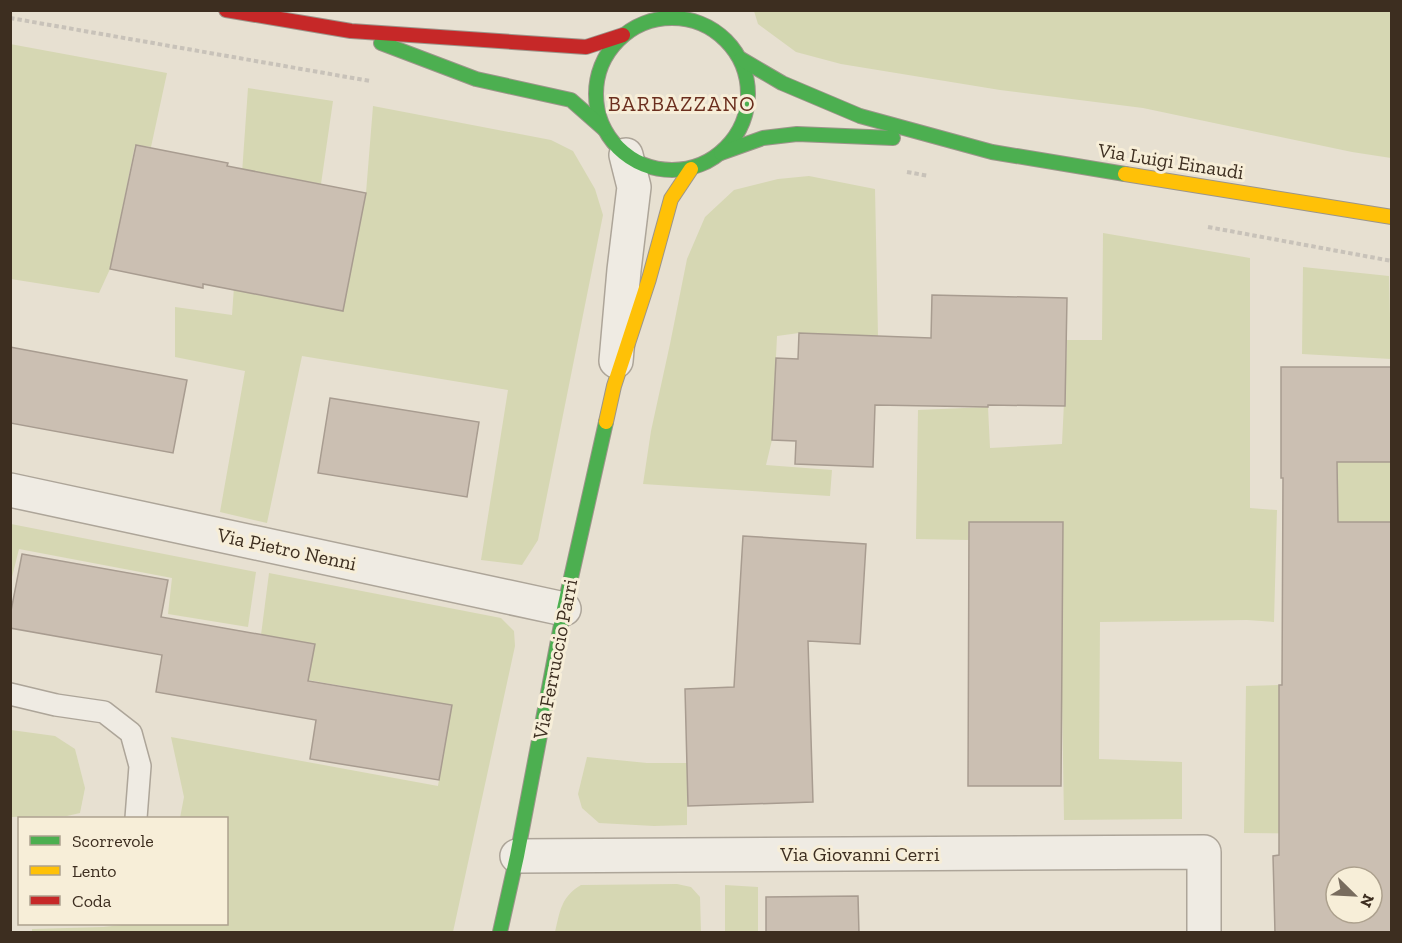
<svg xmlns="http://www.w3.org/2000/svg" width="1402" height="943" viewBox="0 0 1402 943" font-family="'Zilla Slab',serif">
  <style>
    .green { fill: #d6d7b3 }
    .building { fill: #cbbfb2; stroke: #a89c90; stroke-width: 1.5; fill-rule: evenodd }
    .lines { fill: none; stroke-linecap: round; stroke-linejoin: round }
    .lane-casing { stroke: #ada599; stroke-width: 24 }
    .street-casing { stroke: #ada599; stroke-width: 36 }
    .fast-casing { stroke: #9c958a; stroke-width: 16 }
    .slow-casing { stroke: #9c958a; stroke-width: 16 }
    .jam-casing { stroke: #9c958a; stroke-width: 16 }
    .path { stroke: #c8c2b9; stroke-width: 4; stroke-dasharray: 4.5 3; stroke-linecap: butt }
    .lane { stroke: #efebe3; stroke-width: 21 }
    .street { stroke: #efebe3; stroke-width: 33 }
    .fast { stroke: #4caf50; stroke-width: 14 }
    .slow { stroke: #ffc107; stroke-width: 14 }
    .jam { stroke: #c62828; stroke-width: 14 }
    .labels { text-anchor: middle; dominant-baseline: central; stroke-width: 6; stroke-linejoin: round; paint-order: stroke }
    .street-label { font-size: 20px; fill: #3d2e20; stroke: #f7eed8 }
    .neighbourhood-label { font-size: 21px; letter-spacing: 1.5px; fill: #6b2e1e; stroke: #f7eed8 }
  </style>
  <rect width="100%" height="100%" fill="#e7e0d1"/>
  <!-- green -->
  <g class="green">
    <path d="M754,11H1391V158L1352,152L1143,108L1000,90L841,64L796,52L758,24Z"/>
    <path d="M10,44L167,73L151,147L135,145L110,269L99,293L11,279Z"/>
    <path d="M248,88L333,101L321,184L273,175L251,293L343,310L366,193L373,106L551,140L573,151L595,189L603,215L538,540L522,565L481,560L508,390L302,356L267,523L220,512L245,371L175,357V307L232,315Z"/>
    <path d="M809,176L875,189L878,336L799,333L777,336L772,440L766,465L832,470L830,496L643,484L651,431L670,344L687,259L705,217L734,190L778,179Z"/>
    <path d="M1103,233L1250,258V508L1277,510L1274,622L1247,620L1100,622L1099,759L1182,762V819L1064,820L1062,698L969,522V540L916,539L918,410L988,407L990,448L1062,444L1067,340H1102Z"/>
    <path d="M1303,267L1389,276L1391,359L1302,354Z"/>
    <path d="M1337,462H1391V522H1336Z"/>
    <path d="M11,524L256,572L248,627L168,614L172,578L19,549L11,581Z"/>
    <path d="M269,573L501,618L514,631L515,646L453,932H32V929L103,927L131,924H226V818H180L184,797L171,737L438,786L451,705L308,680L315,644L261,635Z"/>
    <path d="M1279,685V798L1372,834L1244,833L1246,686Z"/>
    <path d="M11,730L55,736L75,749L85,788L80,813L67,816L11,817Z"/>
    <path d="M587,757L647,763H687V825L654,826L599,823L582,808L578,794Z"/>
    <path d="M677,884L691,887L700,897L701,932H555C560,911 561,897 581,885Z"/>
    <path d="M725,885L758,887V932H725Z"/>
  </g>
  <!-- building -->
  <g class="building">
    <path d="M136,145L228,163L227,166L366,193L343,311L203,284V288L110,269Z"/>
    <path d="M932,295L1067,298L1065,406L988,405V407L875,405L873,467L795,464L796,441L772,440L776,358L798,359L799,333L931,338Z"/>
    <path d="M10,347L187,380L173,453L10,423Z"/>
    <path d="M1281,367H1392V462H1337L1338,522H1392V933H1275L1273,856L1279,855V685H1282L1283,478H1281ZM1336,877H1372V913H1336Z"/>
    <path d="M330,398L479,422L467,497L318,473Z"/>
    <path d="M969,522H1063L1061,786H968Z"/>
    <path d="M743,536L866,544L860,644L808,641L813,802L688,806L685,689L734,687Z"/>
    <path d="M22,554L168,580L161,617L315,644L308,681L452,705L439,780L310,759L316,720L156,692L162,655L10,628V616Z"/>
    <path d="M858,896L859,933H766V897Z"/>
  </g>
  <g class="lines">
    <defs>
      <path id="lane" d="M10,694L56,705L104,712L131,733L140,766L136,818"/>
      <g id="street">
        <path d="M616,361L624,270L634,187L626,155"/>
        <path d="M10,490L564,609"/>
        <path d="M517,856L1204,852V932"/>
      </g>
      <g id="fast">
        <circle cx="672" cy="94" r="76"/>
        <path d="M381,43L476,79L571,100L604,129"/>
        <path d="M741,59L782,83L860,116L992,152L1125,174"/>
        <path d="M721,153L763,138L797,134L893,138"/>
        <path d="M500,932L517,856L564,609L606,422"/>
      </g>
      <g id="slow">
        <path d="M1125,174L1392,217"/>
        <path d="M606,422L614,386L649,279L671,199L691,169"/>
      </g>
      <path id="jam" d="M226,10L351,31L586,47L623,35"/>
    </defs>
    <!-- lane casing -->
    <use href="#lane" class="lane-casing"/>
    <!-- street casing -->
    <use href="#street" class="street-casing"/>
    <!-- fast casing -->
    <use href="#fast" class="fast-casing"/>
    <!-- slow casing -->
    <use href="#slow" class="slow-casing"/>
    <!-- jam casing -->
    <use href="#jam" class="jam-casing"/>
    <!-- path -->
    <g class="path">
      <path d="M10,18L370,81"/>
      <path d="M907,172L929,176"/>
      <path d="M1208,227L1392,261"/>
    </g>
    <!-- lane -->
    <use href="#lane" class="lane"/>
    <!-- street -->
    <use href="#street" class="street"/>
    <!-- fast -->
    <use href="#fast" class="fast"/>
    <!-- slow -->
    <use href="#slow" class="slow"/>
    <!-- jam -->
    <use href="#jam" class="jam"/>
  </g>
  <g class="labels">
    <!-- street labels -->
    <g class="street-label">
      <text transform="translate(1171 161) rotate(9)">Via Luigi Einaudi</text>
      <text transform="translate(287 549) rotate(12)">Via Pietro Nenni</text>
      <text transform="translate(555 659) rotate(-79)">Via Ferruccio Parri</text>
      <text x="860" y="854">Via Giovanni Cerri</text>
    </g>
    <!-- neighbourhood labels -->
    <g class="neighbourhood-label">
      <text x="682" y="103">BARBAZZANO</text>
    </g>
  </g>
  <!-- border -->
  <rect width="1402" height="943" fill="none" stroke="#3d2e20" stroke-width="24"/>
  <!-- legend -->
  <rect x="18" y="817" width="210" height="108" fill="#f7eed8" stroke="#ada18e" stroke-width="1.5"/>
  <rect x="30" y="836" width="30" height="9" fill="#4caf50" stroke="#ada18e" stroke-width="1.5"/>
  <text x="72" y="847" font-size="18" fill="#3d2e20">Scorrevole</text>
  <rect x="30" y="866" width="30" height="9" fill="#ffc107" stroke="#ada18e" stroke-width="1.5"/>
  <text x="72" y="877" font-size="18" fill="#3d2e20">Lento</text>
  <rect x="30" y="896" width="30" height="9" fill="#c62828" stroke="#ada18e" stroke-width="1.5"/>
  <text x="72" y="907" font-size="18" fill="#3d2e20">Coda</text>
  <!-- north arrow -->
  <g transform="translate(1354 895) rotate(114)"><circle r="28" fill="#f7eed8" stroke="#ada18e" stroke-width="1.5"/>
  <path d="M0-4.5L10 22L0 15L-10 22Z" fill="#786c5e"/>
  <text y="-9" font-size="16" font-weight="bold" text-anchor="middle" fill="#3d2e20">N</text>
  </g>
</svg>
